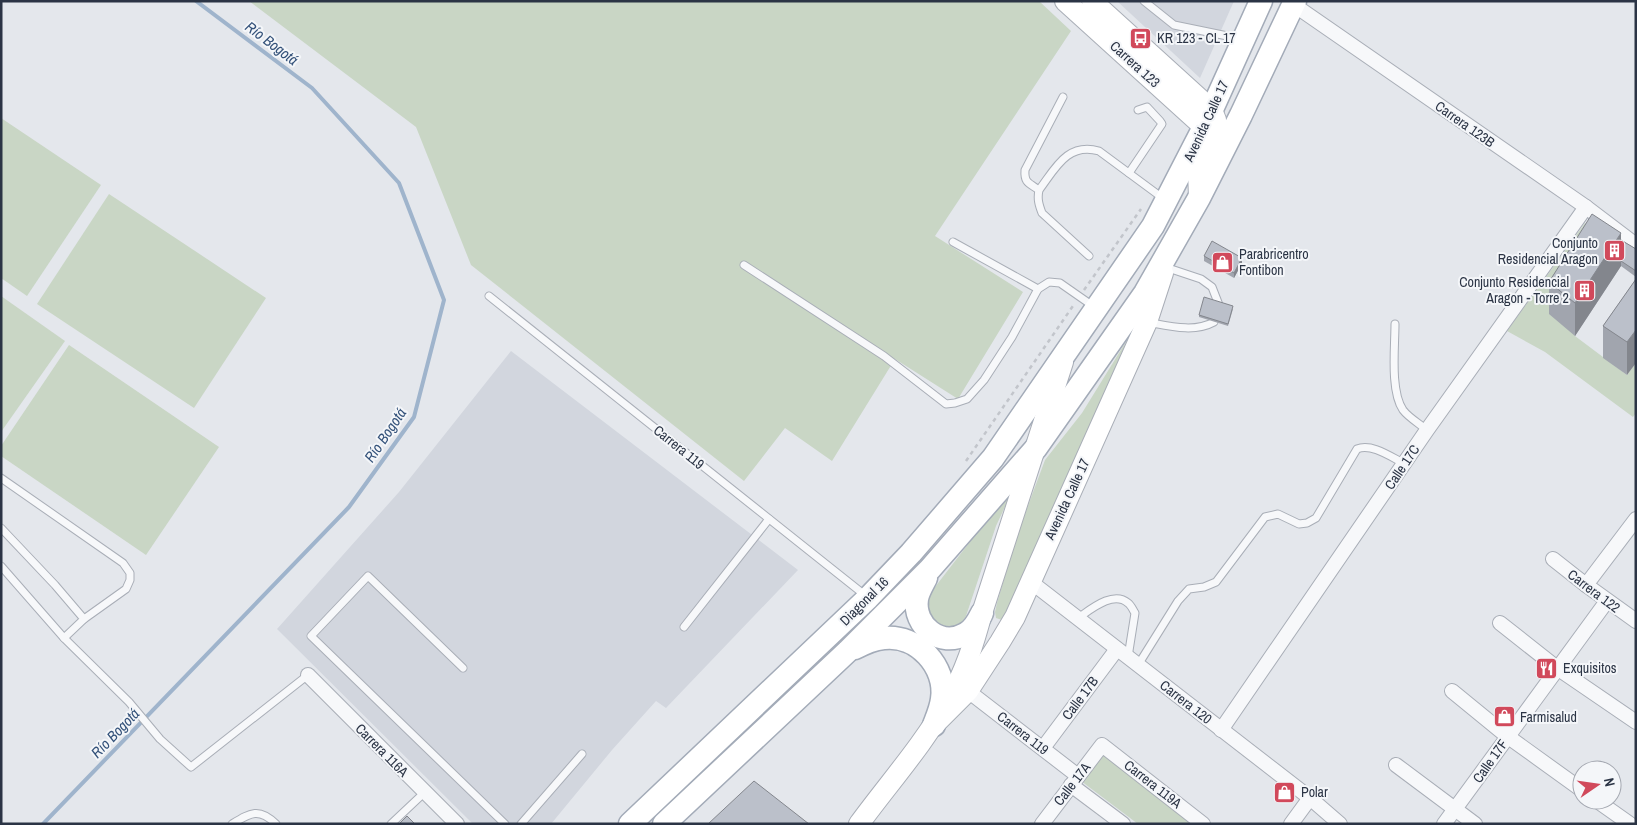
<svg xmlns="http://www.w3.org/2000/svg" width="1637" height="825" viewBox="0 0 1637 825" font-family="'Archivo Narrow',sans-serif">
  <style>
    .built { fill: #d2d6de }
    .green { fill: #c9d6c5 }
    .lines { fill: none; stroke-linecap: round; stroke-linejoin: round }
    .stream { stroke: #9fb4cc; stroke-width: 4 }
    .lane-casing { stroke: #a9aeb7; stroke-width: 9 }
    .street-casing { stroke: #a9aeb7; stroke-width: 16 }
    .secondary-casing { stroke: #a9aeb7; stroke-width: 22 }
    .primary-casing { stroke: #a3abb8; stroke-width: 25 }
    .path { stroke: #c2c5cb; stroke-width: 2.5; stroke-dasharray: 4 4; stroke-linecap: butt }
    .lane { stroke: #f7f8fa; stroke-width: 7 }
    .street { stroke: #f7f8fa; stroke-width: 14 }
    .secondary { stroke: #fff; stroke-width: 20 }
    .primary { stroke: #fff; stroke-width: 22 }
    .wall { fill: #a1a5ae }
    .shaded-wall { fill: #83868d }
    .building { fill: #bbc0ca; stroke: #83868d }
    .labels { text-anchor: middle; dominant-baseline: central; stroke-width: 4; stroke-linejoin: round; paint-order: stroke }
    .poi-label { font-size: 14px; fill: #2b3445; stroke: #f4f6f9; text-anchor: start }
    .street-label { font-size: 14px; fill: #2b3445; stroke: #f4f6f9 }
    .water-label { font-size: 15px; font-style: italic; fill: #34527a; stroke: #f4f6f9 }
  </style>
  <rect width="100%" height="100%" fill="#e4e7ec"/>
  <!-- built -->
  <g class="built">
    <path d="M1117,1H1234L1200,78Z"/>
    <path d="M511,351L798,570L666,708L656,701L612,750L551,824H473L277,629L399,492Z"/>
  </g>
  <!-- green -->
  <g class="green">
    <path d="M249,1H1039L1071,31L935,236L1023,292L958,399L895,359L832,461L785,428L744,481L471,265L416,127Z"/>
    <path d="M1,118L101,185L27,296L1,278Z"/>
    <path d="M109,194L266,298L194,408L37,304Z"/>
    <path d="M1585,223L1600,232L1575,336L1627,375L1636,363V413L1633,417L1545,352L1507,331Z"/>
    <path d="M1,296L65,341L1,432Z"/>
    <path d="M1127,340L1055,513L1007,616L1002,620L996,618L995,612L997,603L1016,538L1045,460L1082,413Z"/>
    <path d="M69,345L219,447L146,555L1,456V446Z"/>
    <path d="M1017,481L996,526L966,616L959,627L944,633L926,615L928,600L935,587Z"/>
    <path d="M1103,751L1190,820L1187,824H1138L1081,781Z"/>
  </g>
  <g class="lines">
    <!-- stream -->
    <path class="stream" d="M43,824L349,507L414,417L444,300L399,183L312,88L196,1"/>
    <defs>
      <g id="lane">
        <path d="M1144,1L1174,25L1242,39"/>
        <path d="M1129,173L1162,124L1160,121L1147,107L1138,110"/>
        <path d="M1039,190C1029,183 1024,183 1025,170L1063,97"/>
        <path d="M953,242L1038,289"/>
        <path d="M1089,256L1042,213C1039,205 1037,199 1039,190C1055,169 1067,142 1099,151L1164,199"/>
        <path d="M744,265L884,356L946,404L955,403L967,399L984,380L1012,337L1038,289L1049,282L1060,283L1093,306"/>
        <path d="M1165,267L1201,279L1212,287L1219,305"/>
        <path d="M489,296L866,596"/>
        <path d="M1147,322C1169,326 1194,333 1214,322"/>
        <path d="M1395,324C1395,347 1390,391 1403,410C1409,418 1420,424 1427,430"/>
        <path d="M1,478L123,563L130,573V580L126,589L84,619"/>
        <path d="M1,528L55,585L84,619L64,638"/>
        <path d="M1,566L64,638L129,702L160,739L191,767L308,675"/>
        <path d="M1078,618C1090,610 1113,590 1128,603C1131,605 1133,610 1135,613L1128,657"/>
        <path d="M684,627L769,519"/>
        <path d="M1138,665L1178,601L1189,589L1204,587L1216,582L1265,517L1278,514L1299,524L1307,523L1316,518L1357,449C1372,443 1391,457 1405,464"/>
        <path d="M463,668L368,576L311,636L505,824"/>
        <path d="M232,824C250,813 259,807 276,824"/>
        <path d="M391,824L425,792"/>
        <path d="M521,824L582,754"/>
      </g>
      <g id="street">
        <path d="M1294,5L1586,207L1636,245"/>
        <path d="M1553,559L1586,585L1636,621"/>
        <path d="M1031,582L1310,798L1340,824"/>
        <path d="M1586,585L1636,519"/>
        <path d="M1500,623L1557,668L1636,722"/>
        <path d="M308,675L457,824"/>
        <path d="M968,691L1078,776"/>
        <path d="M1452,691L1507,736L1582,790"/>
        <path d="M1221,730L1427,430L1586,207"/>
        <path d="M1043,748L1117,649"/>
        <path d="M1396,765L1475,824"/>
        <path d="M1071,785L1123,824"/>
        <path d="M1596,800L1630,824"/>
        <path d="M1042,824L1102,745L1203,824"/>
        <path d="M1291,824L1310,798"/>
        <path d="M1444,824L1607,601"/>
      </g>
      <g id="secondary">
        <path d="M1065,1L1204,127"/>
        <path d="M1092,1L1212,110L1216,120V136L1198,169L1199,198"/>
        <path d="M934,725L968,691L1000,642L1015,617L1147,322L1163,273"/>
        <path d="M859,824C889,783 924,744 949,699C965,672 974,643 982,613L1063,362"/>
      </g>
      <g id="primary">
        <path d="M926,578C923,584 918,592 917,599C913,626 941,648 965,634C974,630 978,621 982,613"/>
        <path d="M855,648C865,643 873,639 884,638C917,634 947,667 942,699C941,708 937,717 934,725"/>
        <path d="M630,824L868,598L911,553L993,458L1153,226L1204,127L1261,1"/>
        <path d="M664,824L848,651L930,569L1036,448L1145,293L1199,198L1241,115L1295,1"/>
      </g>
    </defs>
    <!-- lane casing -->
    <use href="#lane" class="lane-casing"/>
    <!-- street casing -->
    <use href="#street" class="street-casing"/>
    <!-- secondary casing -->
    <use href="#secondary" class="secondary-casing"/>
    <!-- primary casing -->
    <use href="#primary" class="primary-casing"/>
    <!-- path -->
    <g class="path">
      <path d="M1084,290L1141,209"/>
      <path d="M966,461L1075,303"/>
    </g>
    <!-- lane -->
    <use href="#lane" class="lane"/>
    <!-- street -->
    <use href="#street" class="street"/>
    <!-- secondary -->
    <use href="#secondary" class="secondary"/>
    <!-- primary -->
    <use href="#primary" class="primary"/>
  </g>
  <!-- wall -->
  <g class="wall">
    <path d="M1621,240L1636,249V277L1621,266L1575,336L1549,314V282Z"/>
    <path d="M1204,256L1242,263L1234,278L1204,261Z"/>
    <path d="M1636,279L1627,375L1603,358V326Z"/>
    <path d="M1233,309L1228,326L1199,317V315Z"/>
  </g>
  <!-- shaded-wall -->
  <g class="shaded-wall">
    <path d="M1621,233V266L1575,336V303Z"/>
    <path d="M1242,258V263L1234,278V273Z"/>
    <path d="M1636,330V363L1627,375V342Z"/>
  </g>
  <!-- building -->
  <g class="building">
    <path d="M1592,214L1621,233L1575,303L1549,282Z"/>
    <path d="M1621,240L1636,249V271L1621,261Z"/>
    <path d="M1212,241L1242,258L1234,273L1204,256Z"/>
    <path d="M1636,279V330L1627,342L1603,326Z"/>
    <path d="M1204,297L1233,306L1228,324L1199,315Z"/>
    <path d="M754,781L809,824H708Z"/>
    <path d="M407,816L415,824H399Z"/>
  </g>
  <!-- icons -->
  <defs>
    <symbol id="bus-square" viewBox="-11 -11 22 22"><rect x="-9" y="-9" width="18" height="18" rx="4" fill="#d1495b" stroke="#f4f6f9"/><path d="M-5-6H5V4H4V6H2V4H-2V6H-4V4H-5ZM-3.5-4V0h7V-4ZM-3.5 1.2v1.5H-2V1.2ZM2 1.2v1.5H3.5V1.2Z" fill="#fff"/></symbol>
    <symbol id="building-square" viewBox="-11 -11 22 22"><rect x="-9" y="-9" width="18" height="18" rx="4" fill="#d1495b" stroke="#f4f6f9"/><path d="M-4-6H4V6H1V3H-1V6H-4ZM-2.5-4.3h1.7v1.8h-1.7ZM.8-4.3h1.7v1.8H.8ZM-2.5-1h1.7V.8h-1.7ZM.8-1h1.7V.8H.8Z" fill="#fff"/></symbol>
    <symbol id="shop-square" viewBox="-11 -11 22 22"><rect x="-9" y="-9" width="18" height="18" rx="4" fill="#d1495b" stroke="#f4f6f9"/><path d="M-5-2.5h2.3a2.7 3.5 0 0 1 5.4 0H5L5.5 6h-11ZM-1.5-2.5h3a1.5 2.3 0 0 0-3 0Z" fill="#fff"/></symbol>
    <symbol id="restaurant-square" viewBox="-11 -11 22 22"><rect x="-9" y="-9" width="18" height="18" rx="4" fill="#d1495b" stroke="#f4f6f9"/><path d="M-5-6h1v4h1v-4h1v4h1v-4h1v5L-1.5 .5V6h-2V.5L-5-1ZM5-6V6H3V1.5H1.5Q1.5-4 5-6Z" fill="#fff"/></symbol>
  </defs>
  <g fill-rule="evenodd">
    <use href="#bus-square" x="1128" y="26" width="25" height="25"/>
    <use href="#building-square" x="1602" y="238" width="25" height="25"/>
    <use href="#shop-square" x="1210" y="250" width="25" height="25"/>
    <use href="#building-square" x="1572" y="278" width="25" height="25"/>
    <use href="#restaurant-square" x="1534" y="656" width="25" height="25"/>
    <use href="#shop-square" x="1492" y="704" width="25" height="25"/>
    <use href="#shop-square" x="1272" y="780" width="25" height="25"/>
  </g>
  <g class="labels">
    <!-- poi labels -->
    <g class="poi-label">
      <text x="1157" y="38">KR 123 - CL 17</text>
      <text x="1598" y="243" text-anchor="end">Conjunto<tspan x="1598" dy="16">Residencial Aragon</tspan></text>
      <text x="1239" y="254">Parabricentro<tspan x="1239" dy="16">Fontibon</tspan></text>
      <text x="1569" y="282" text-anchor="end">Conjunto Residencial<tspan x="1569" dy="16">Aragon - Torre 2</tspan></text>
      <text x="1563" y="668">Exquisitos</text>
      <text x="1520" y="717">Farmisalud</text>
      <text x="1301" y="792">Polar</text>
    </g>
    <!-- street labels -->
    <g class="street-label">
      <text transform="translate(1135 64) rotate(42)">Carrera 123</text>
      <text transform="translate(1206 121) rotate(-65)">Avenida Calle 17</text>
      <text transform="translate(1465 124) rotate(35)">Carrera 123B</text>
      <text transform="translate(679 447) rotate(39)">Carrera 119</text>
      <text transform="translate(1402 467) rotate(-56)">Calle 17C</text>
      <text transform="translate(1067 499) rotate(-65)">Avenida Calle 17</text>
      <text transform="translate(1594 591) rotate(37)">Carrera 122</text>
      <text transform="translate(864 601) rotate(-45)">Diagonal 16</text>
      <text transform="translate(1080 698) rotate(-53)">Calle 17B</text>
      <text transform="translate(1186 702) rotate(38)">Carrera 120</text>
      <text transform="translate(1023 733) rotate(38)">Carrera 119</text>
      <text transform="translate(382 750) rotate(45)">Carrera 116A</text>
      <text transform="translate(1490 761) rotate(-55)">Calle 17F</text>
      <text transform="translate(1072 784) rotate(-52)">Calle 17A</text>
      <text transform="translate(1153 784) rotate(38)">Carrera 119A</text>
    </g>
    <!-- water labels -->
    <g class="water-label">
      <text transform="translate(272 43) rotate(37)">Río Bogotá</text>
      <text transform="translate(385 435) rotate(-56)">Río Bogotá</text>
      <text transform="translate(115 733) rotate(-46)">Río Bogotá</text>
    </g>
  </g>
  <!-- border -->
  <rect width="1637" height="825" fill="none" stroke="#2b3445" stroke-width="5"/>
  <!-- north arrow -->
  <g transform="translate(1597 785) rotate(77)"><circle r="24" fill="#f4f6f9" stroke="#a4a8b1"/>
  <path d="M0-4L9 19L0 12L-9 19Z" fill="#d1495b"/>
  <text y="-8" font-size="14" font-weight="bold" text-anchor="middle" fill="#2b3445">N</text>
  </g>
</svg>
